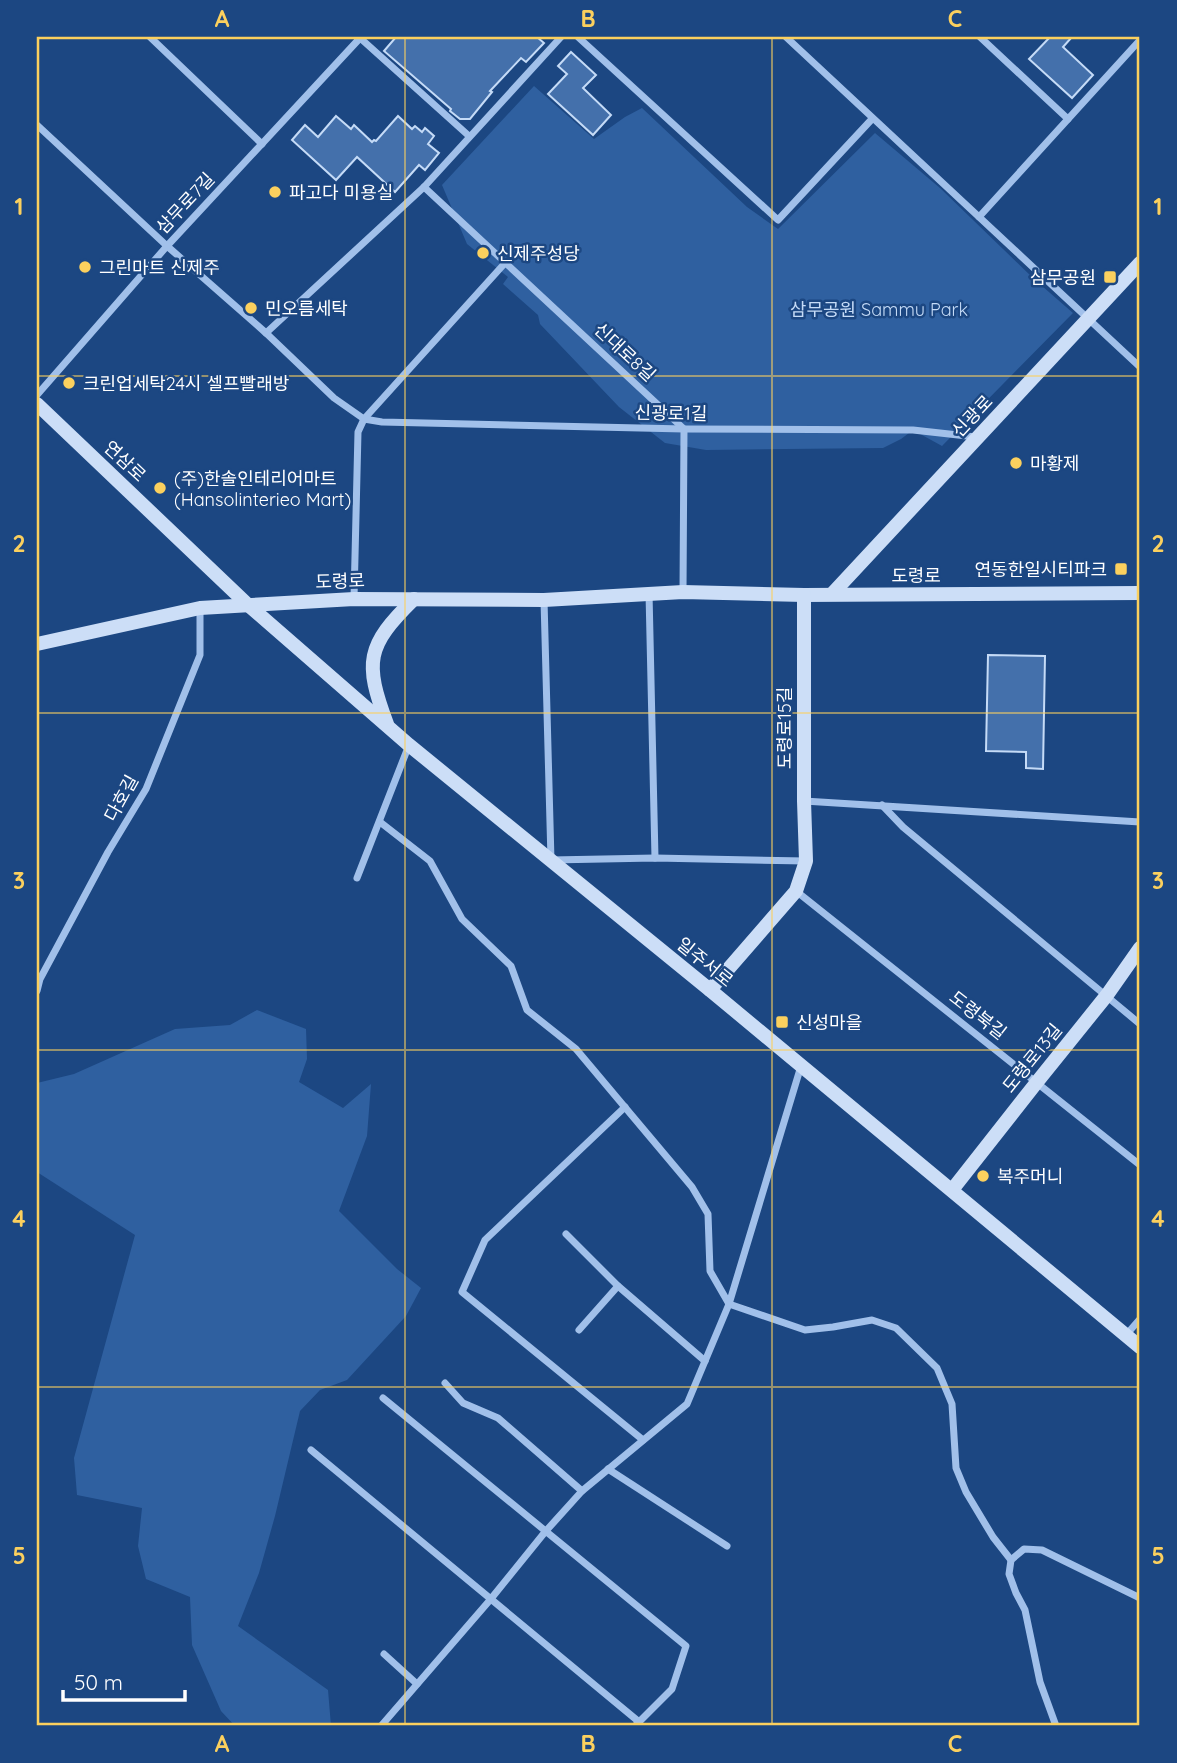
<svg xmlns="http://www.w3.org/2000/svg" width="1177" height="1763" viewBox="0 0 1177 1763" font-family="Quicksand,'Noto Sans KR',sans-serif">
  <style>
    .green { fill: #2f60a0 }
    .building { fill: #4470ab; stroke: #c5dbf7; stroke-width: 2 }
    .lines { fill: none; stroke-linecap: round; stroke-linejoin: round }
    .street { stroke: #a1c0ea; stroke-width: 7 }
    .secondary { stroke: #ccdef7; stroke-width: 14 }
    .grid { fill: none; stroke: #fbd05e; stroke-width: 2; stroke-opacity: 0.55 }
    .poi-dot { fill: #fbd05e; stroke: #1c4782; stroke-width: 2.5 }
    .labels { text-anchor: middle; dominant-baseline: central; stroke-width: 5; stroke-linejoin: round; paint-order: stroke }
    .poi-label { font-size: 18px; fill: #fff; stroke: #1c4782; text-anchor: start }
    .street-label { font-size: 18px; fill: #fff; stroke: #1c4782 }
    .park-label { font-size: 18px; fill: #c5dbf7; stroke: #1c4782 }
    .neatline { fill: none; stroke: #fbd05e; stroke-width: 2.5 }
    .grid-label { font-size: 23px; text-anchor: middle; font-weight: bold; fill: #fbd05e }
  </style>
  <rect width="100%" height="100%" fill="#1c4782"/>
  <!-- green -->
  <g class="green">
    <path d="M534,86L594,139L625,117L642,108L747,207L778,229L875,133L940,188L1034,279L1073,313L942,446L913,430L901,439L883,448L706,450L665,443L619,407L540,324L538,315L503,284L508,277L467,244L442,185Z"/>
    <path d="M257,1010L306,1029L307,1059L299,1082L343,1108L371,1084L367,1136L339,1211L397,1269L421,1288L406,1316L347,1380L320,1390L300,1411L275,1516L259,1573L238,1626L328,1690L331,1726H235L221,1711L192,1645L190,1597L146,1579L138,1546L142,1508L77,1495L74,1458L135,1235L37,1172V1083L74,1074L175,1029L230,1025Z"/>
  </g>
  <!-- building -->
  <g class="building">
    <path d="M396,37H537L544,43L526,62L521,58L490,91L492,92L470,119H460L450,111L451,109L384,51Z"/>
    <path d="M1050,37H1072L1063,47L1093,75L1072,98L1029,59Z"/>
    <path d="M571,52L596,75L583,88L611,115L593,135L548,94L567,74L558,66Z"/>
    <path d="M336,116L351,129L354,125L372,142L374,140L376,141L398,116L412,129L415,126L422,132L425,128L434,136L428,144L439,153L425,170L419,165L395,192L357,157L336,180L292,140L305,125L318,137Z"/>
    <path d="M988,655L1045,656L1043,769L1026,768V752L986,751Z"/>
  </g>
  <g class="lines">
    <!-- street -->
    <g class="street">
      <path d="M150,37L262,144"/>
      <path d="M359,37L469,136"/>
      <path d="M578,37L778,220L872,119"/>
      <path d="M786,37L1140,367"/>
      <path d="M980,37L1068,119"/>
      <path d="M37,125L167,246L266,333L334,398L364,419L382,422L684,429L913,430L976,437"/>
      <path d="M424,187L684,429L683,592"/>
      <path d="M979,217L1140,40"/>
      <path d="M266,333L424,187L561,37"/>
      <path d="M37,395L167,246L361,37"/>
      <path d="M649,593L655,858"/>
      <path d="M354,598L358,432L364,419L505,263"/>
      <path d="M544,600L551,860L655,858L806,861"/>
      <path d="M804,801L1140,822"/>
      <path d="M882,805L903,827L1140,1024"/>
      <path d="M380,822L430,861L462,919L511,966L527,1010L576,1049L692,1187L708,1214L710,1271L729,1304L805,1330L833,1327L872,1320L896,1328L937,1368L952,1404L956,1468L966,1492L993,1537L1011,1560"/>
      <path d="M357,878L409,745"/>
      <path d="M796,891L1140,1165"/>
      <path d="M37,991L40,979L108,852L146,789L200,655V608"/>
      <path d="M625,1107L485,1240L462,1292L643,1440"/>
      <path d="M566,1234L618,1286L705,1361"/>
      <path d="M579,1330L618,1286"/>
      <path d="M1126,1335L1140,1319"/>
      <path d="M445,1383L463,1403L498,1418L582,1491"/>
      <path d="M383,1398L686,1646L672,1689L635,1726"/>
      <path d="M311,1450L638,1721"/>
      <path d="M608,1469L727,1546"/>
      <path d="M384,1654L417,1684"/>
      <path d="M381,1726L490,1600L545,1532L582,1491L687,1404L729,1304L801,1066"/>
      <path d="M1056,1726L1040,1682L1025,1610L1016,1593L1009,1574L1011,1560L1024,1549L1042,1550L1140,1598"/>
    </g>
    <!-- secondary -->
    <g class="secondary">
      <path d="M37,404L247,604L409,745L710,990L1140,1347"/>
      <path d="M832,594L1140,263"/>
      <path d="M37,644L200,608L354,599L544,600L683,592L804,595L1140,593"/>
      <path d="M387,724C364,662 366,646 414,599"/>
      <path d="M710,990L796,891L806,861L804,801V595"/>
      <path d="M952,1190L1037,1082L1107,995L1140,948"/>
    </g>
  </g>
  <!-- grid -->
  <path class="grid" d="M405,37V1726M772,37V1726M37,376H1140M37,713H1140M37,1050H1140M37,1387H1140"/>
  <!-- markers -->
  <g class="poi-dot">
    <circle cx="275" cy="192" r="7"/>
    <circle cx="483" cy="253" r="7"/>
    <circle cx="85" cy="267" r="7"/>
    <rect x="1103" y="270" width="14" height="14" rx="3.5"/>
    <circle cx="251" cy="308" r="7"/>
    <circle cx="69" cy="383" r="7"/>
    <circle cx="1016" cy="463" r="7"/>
    <circle cx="160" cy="488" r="7"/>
    <rect x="1114" y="562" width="14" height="14" rx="3.5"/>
    <rect x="775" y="1015" width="14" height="14" rx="3.5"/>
    <circle cx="983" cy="1176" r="7"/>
  </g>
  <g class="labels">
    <!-- poi labels -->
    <g class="poi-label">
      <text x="289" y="192">파고다 미용실</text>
      <text x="497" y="253">신제주성당</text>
      <text x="99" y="267">그린마트 신제주</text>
      <text x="1096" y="277" text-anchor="end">삼무공원</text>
      <text x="265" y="308">민오름세탁</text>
      <text x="83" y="383">크린업세탁24시 셀프빨래방</text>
      <text x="1030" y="463">마황제</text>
      <text x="174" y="478">(주)한솔인테리어마트<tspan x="174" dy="21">(Hansolinterieo Mart)</tspan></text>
      <text x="1107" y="569" text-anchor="end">연동한일시티파크</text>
      <text x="796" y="1022">신성마을</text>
      <text x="997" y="1176">복주머니</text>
    </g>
    <!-- street labels -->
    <g class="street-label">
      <text transform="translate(185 203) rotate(-47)">삼무로7길</text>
      <text transform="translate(625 352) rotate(43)">신대로8길</text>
      <text transform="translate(671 413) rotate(1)">신광로1길</text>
      <text transform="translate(972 416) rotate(-47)">신광로</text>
      <text transform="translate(125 461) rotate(43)">연삼로</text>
      <text x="916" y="575">도령로</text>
      <text transform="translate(340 581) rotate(-2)">도령로</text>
      <text transform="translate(784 728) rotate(-90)">도령로15길</text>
      <text transform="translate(121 798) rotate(-61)">다호길</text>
      <text transform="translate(705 962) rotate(39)">일주서로</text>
      <text transform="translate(978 1015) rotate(38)">도령북길</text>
      <text transform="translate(1032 1058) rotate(-51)">도령로13길</text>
    </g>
    <!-- park labels -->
    <g class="park-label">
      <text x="879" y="309">삼무공원 Sammu Park</text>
    </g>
  </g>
  <!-- border -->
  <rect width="1177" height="1763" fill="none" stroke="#1c4782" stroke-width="77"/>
  <!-- scale -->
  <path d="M63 1690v10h122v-10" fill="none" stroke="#ffffff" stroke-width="3.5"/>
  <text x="74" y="1690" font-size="21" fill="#ffffff" stroke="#1c4782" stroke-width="5" paint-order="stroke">50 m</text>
  <rect x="38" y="38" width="1100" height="1686" class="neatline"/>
  <g class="grid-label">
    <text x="222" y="27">A</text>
    <text x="588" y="27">B</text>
    <text x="955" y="27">C</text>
    <text x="19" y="215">1</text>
    <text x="1158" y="215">1</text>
    <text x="19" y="552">2</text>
    <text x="1158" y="552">2</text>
    <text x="19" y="889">3</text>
    <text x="1158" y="889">3</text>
    <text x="19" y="1227">4</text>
    <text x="1158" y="1227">4</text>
    <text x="19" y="1564">5</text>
    <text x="1158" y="1564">5</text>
    <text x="222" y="1752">A</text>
    <text x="588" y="1752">B</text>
    <text x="955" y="1752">C</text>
  </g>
</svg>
